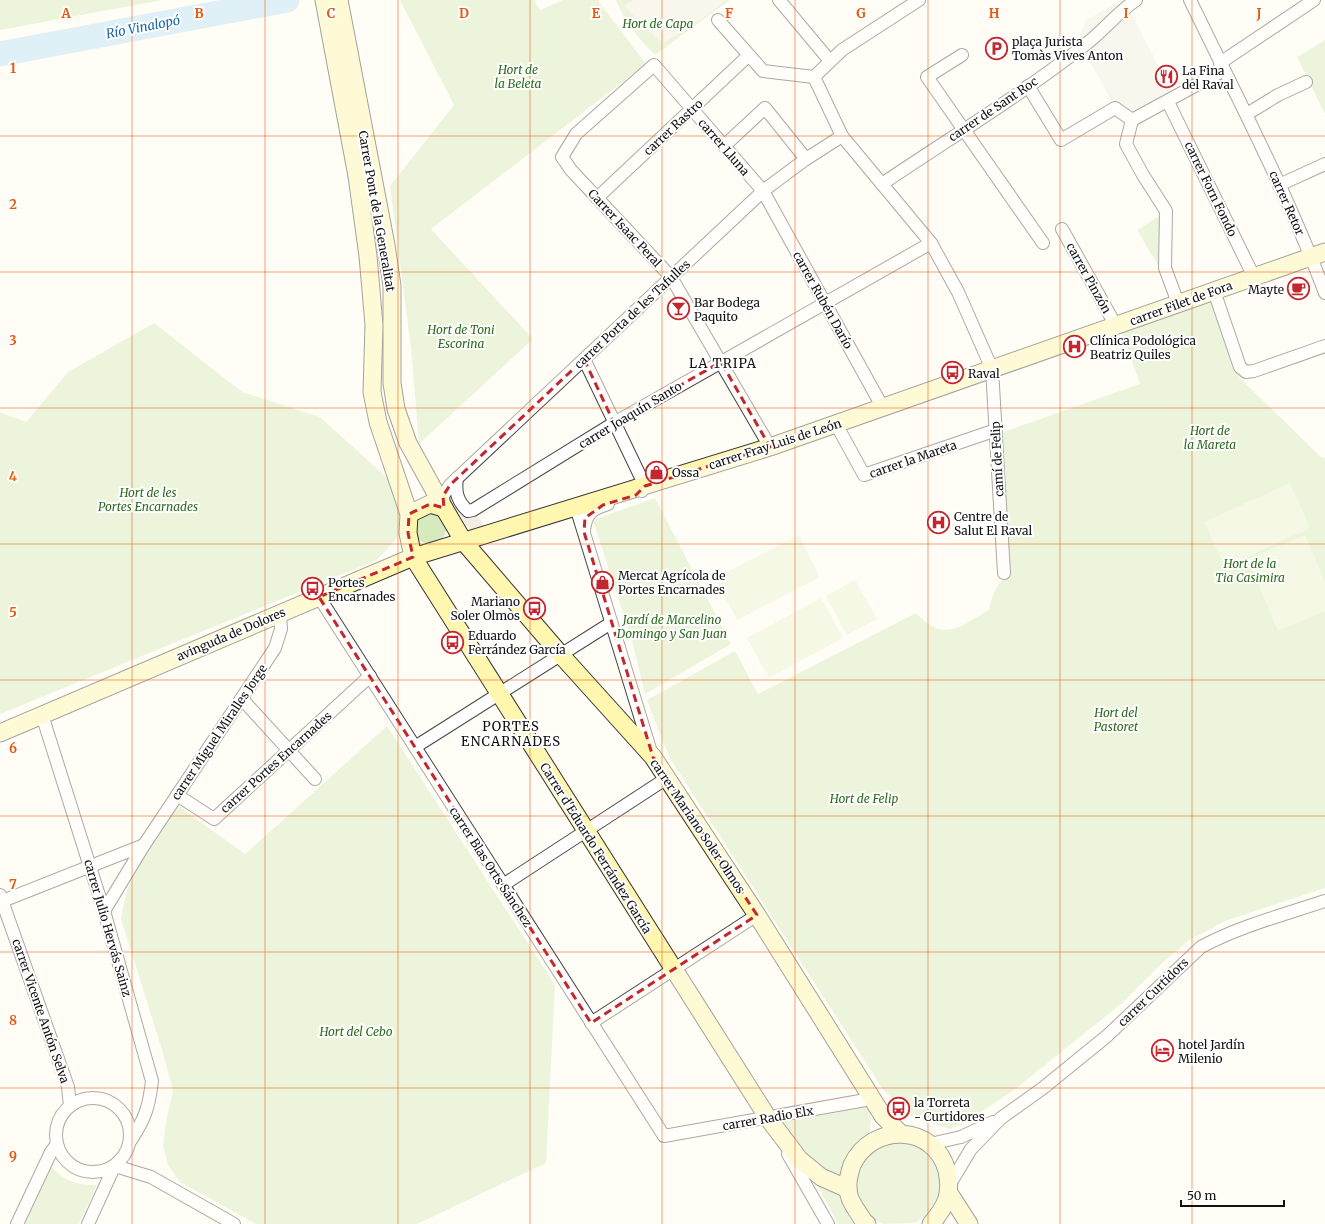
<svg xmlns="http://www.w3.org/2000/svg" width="1325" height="1224" viewBox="0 0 1325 1224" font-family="Merriweather,serif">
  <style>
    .green { fill: #d5ebbd }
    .pitch { fill: #e6f2cf }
    .plaza { fill: #f1ede2 }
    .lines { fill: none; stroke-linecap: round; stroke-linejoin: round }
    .river { stroke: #b9e0f7; stroke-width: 25 }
    .street-casing { stroke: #444; stroke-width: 14 }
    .secondary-casing { stroke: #333; stroke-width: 19 }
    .street { stroke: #fff; stroke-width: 12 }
    .secondary { stroke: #fff6b0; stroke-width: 17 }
    .marked { fill: none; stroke: #c4262e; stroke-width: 3; stroke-dasharray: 8 5; stroke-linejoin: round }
    .grid { fill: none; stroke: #e8590c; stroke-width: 1; stroke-opacity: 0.55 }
    .labels { text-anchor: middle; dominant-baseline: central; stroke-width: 4; stroke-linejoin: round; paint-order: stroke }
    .park-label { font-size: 12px; font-style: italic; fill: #2f6b1f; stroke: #fff }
    .poi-label { font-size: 12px; fill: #111; stroke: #fff; text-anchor: start }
    .street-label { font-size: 12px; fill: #111; stroke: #fff }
    .water-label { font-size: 13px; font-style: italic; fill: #1768a6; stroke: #fff }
    .neighbourhood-label { font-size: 13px; letter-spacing: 1px; fill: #111; stroke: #fff }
    .grid-label { font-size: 13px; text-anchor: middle; font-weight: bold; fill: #e8590c; stroke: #fff; stroke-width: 4; stroke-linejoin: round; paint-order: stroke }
  </style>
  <rect width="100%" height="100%" fill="#fffdf5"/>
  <!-- green -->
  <g class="green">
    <path d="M0,0H163L0,30Z"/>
    <path d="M400,0H534L540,10L563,0H599V2L646,64L431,229L533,339L419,444L411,348L390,186L454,105Z"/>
    <path d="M616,0H730L655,55C638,38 625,23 616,0Z"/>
    <path d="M1325,40V114L1297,57Z"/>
    <path d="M1161,215L1162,272L1137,230Z"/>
    <path d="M1212,300L1232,362L1240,378L1322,458L1325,457V888L1225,921L1188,941L1159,966L1121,1004L1013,1091L966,1122L950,1129L912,1117L884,1091L669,757L647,700L735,651L758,694L916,613C945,643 958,627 989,610C993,591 997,584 1011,571L1000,433L1140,384L1122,333Z"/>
    <path d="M154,323L242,392L320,417L394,484L403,515L401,529L396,539L377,560L0,714V412L26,422L68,372Z"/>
    <path d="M655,498L731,644L645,694L632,641L593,520Z"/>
    <circle cx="430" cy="528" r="16"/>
    <path d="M387,726L555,985L546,1163L417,1224H256L180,1182L168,1165L163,1146L166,1121L173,1091L163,1053L121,919L126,893L138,864L177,805L245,854Z"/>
    <path d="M868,1106L871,1119L869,1136C853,1148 846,1156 840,1176C821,1175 790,1137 781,1120Z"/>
    <path d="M907,1142L919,1146L930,1156L941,1180L940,1193L926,1216L914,1223L883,1224L875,1220L862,1209L856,1194V1178L860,1166L871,1154L891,1143Z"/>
    <path d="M51,1167C68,1182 75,1185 97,1185L79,1224H24Z"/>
    <path d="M813,1177L838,1194L849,1218L854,1224H838Z"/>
  </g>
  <!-- pitch -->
  <g class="pitch">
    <path d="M1290,483L1310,528L1225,567L1204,522Z"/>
    <path d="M799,535L820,577L737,620L715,578Z"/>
    <path d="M1305,535L1325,582V611L1278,631L1248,559Z"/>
    <path d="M855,580L877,619L847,635L826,596Z"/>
    <path d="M821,598L843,638L769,678L747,638Z"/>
  </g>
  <!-- plaza -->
  <g class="plaza">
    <path d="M633,0H726L712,12L662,44L624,6Z"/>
    <path d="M1116,3L1130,11L1173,94L1164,110L1138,127L1126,124L1118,113L1079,41L1085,21Z"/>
    <path d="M449,491L476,512L485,528L471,531L447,497Z"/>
  </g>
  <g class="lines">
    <!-- river -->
    <path class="river" d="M0,54L287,0"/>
    <defs>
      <g id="street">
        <path d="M779,0L830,61"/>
        <path d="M1190,0C1237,97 1287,192 1325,293"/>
        <path d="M718,20L763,71L814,77"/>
        <path d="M962,55L927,77L1043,243"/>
        <path d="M1220,63L1314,0"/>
        <path d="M814,77L842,136L931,243L958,292L992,369L1004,573"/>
        <path d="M814,77L842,50L919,0"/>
        <path d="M1028,86L1061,140L1115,108L1132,120"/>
        <path d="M1168,102L1254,277"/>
        <path d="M1247,114L1278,95L1306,82"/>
        <path d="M724,146L765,108L806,159"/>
        <path d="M882,184C950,138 1021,95 1086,44C1104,30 1117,13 1136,0"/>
        <path d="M1279,185L1325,164"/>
        <path d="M597,198L749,55"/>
        <path d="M1062,229L1116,326"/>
        <path d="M1214,291L1240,367L1246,372L1254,371L1325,346"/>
        <path d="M1178,303L1165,268L1166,211L1143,175L1126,144L1132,120L1224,70"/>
        <path d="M584,359L645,486L642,491"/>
        <path d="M836,424L864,475L996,430"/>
        <path d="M770,447L671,277L571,170L562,157L576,134L654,65L763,191L883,408"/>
        <path d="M457,478C455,492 457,501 468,511L473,510L614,423L931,243"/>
        <path d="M576,507L651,752"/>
        <path d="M444,508L443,496L450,485L763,191L806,159L842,136"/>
        <path d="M584,530C586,513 592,509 608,504"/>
        <path d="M319,597L664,1136L871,1099"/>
        <path d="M242,699L315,779"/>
        <path d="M42,715L104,911L152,1081C149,1107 145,1119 131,1140"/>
        <path d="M415,747L611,623"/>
        <path d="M177,795L214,819L370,676"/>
        <path d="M503,885L667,778"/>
        <path d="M0,895L68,1087L70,1106"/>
        <path d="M0,902L144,845"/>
        <path d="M104,911L144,845L275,648L281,629L280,614"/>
        <path d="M591,1023L757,915"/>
        <circle cx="93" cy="1135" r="37"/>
        <path d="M930,1144L961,1137L993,1122"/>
        <path d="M788,1154L828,1224"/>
        <path d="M115,1166L151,1177L234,1224"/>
        <path d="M950,1184L971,1149L1001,1118L1043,1088L1107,1036L1201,947C1240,926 1283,915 1325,901"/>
        <path d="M17,1224L51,1152L57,1144"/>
        <path d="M88,1224L114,1167"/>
      </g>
      <g id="secondary">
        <path d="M324,0L357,176L368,256L374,325L372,392L378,422L409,514L408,533L413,557L768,1118L799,1159L821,1177L848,1189"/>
        <path d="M339,0L386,245L392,286V383L396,409L408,443L444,508L464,542L561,655L653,757L757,915L883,1116L900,1133"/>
        <path d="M409,514L430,504L444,508"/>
        <path d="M0,733L413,557L770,447L1325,252"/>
        <path d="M949,1193L969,1224"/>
        <path d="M867,1224L864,1222C859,1213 851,1204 849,1195C846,1185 849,1174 852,1165C872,1122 935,1124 947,1171C952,1195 946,1206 931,1224"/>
      </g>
    </defs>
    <!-- street casing -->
    <use href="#street" class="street-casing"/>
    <!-- secondary casing -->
    <use href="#secondary" class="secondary-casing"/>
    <!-- street -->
    <use href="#street" class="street"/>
    <!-- secondary -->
    <use href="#secondary" class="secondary"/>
  </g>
  <!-- marked area -->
  <path d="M0 0H1325V1224H0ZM584,359L614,423L721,362L770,447L645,486L636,495L603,505L585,518L584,532L653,757L757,915L591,1023L319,597L413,557L408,533L409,514L430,504L444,508L443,496L450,485Z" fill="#fffdf5" fill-opacity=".55" fill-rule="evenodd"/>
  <path class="marked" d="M584,359L614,423L721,362L770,447L645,486L636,495L603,505L585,518L584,532L653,757L757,915L591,1023L319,597L413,557L408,533L409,514L430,504L444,508L443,496L450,485Z"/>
  <!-- grid -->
  <path class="grid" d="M132,0V1224M265,0V1224M398,0V1224M530,0V1224M662,0V1224M795,0V1224M928,0V1224M1060,0V1224M1192,0V1224M0,136H1325M0,272H1325M0,408H1325M0,544H1325M0,680H1325M0,816H1325M0,952H1325M0,1088H1325"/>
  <!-- icons -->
  <defs>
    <symbol id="parking-ring" viewBox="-11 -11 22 22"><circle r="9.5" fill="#fff" stroke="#c4262e" stroke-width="1.5"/><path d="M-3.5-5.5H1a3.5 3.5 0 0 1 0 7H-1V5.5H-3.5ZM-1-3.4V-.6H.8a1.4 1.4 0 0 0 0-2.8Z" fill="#c4262e"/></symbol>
    <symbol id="restaurant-ring" viewBox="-11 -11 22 22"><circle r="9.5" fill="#fff" stroke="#c4262e" stroke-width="1.5"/><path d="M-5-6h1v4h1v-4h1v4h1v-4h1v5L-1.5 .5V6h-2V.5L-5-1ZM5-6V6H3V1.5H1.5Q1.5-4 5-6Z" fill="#c4262e"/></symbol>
    <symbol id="cafe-ring" viewBox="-11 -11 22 22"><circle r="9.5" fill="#fff" stroke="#c4262e" stroke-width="1.5"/><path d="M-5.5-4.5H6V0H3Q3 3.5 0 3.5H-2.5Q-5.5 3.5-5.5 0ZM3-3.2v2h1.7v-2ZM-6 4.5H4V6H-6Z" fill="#c4262e"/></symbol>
    <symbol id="bar-ring" viewBox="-11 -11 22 22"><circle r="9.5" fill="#fff" stroke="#c4262e" stroke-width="1.5"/><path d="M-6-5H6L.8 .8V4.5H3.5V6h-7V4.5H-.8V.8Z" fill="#c4262e"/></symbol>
    <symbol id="hospital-ring" viewBox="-11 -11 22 22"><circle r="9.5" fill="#fff" stroke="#c4262e" stroke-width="1.5"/><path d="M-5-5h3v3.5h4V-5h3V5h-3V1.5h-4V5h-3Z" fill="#c4262e"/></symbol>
    <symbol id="bus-ring" viewBox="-11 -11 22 22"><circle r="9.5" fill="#fff" stroke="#c4262e" stroke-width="1.5"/><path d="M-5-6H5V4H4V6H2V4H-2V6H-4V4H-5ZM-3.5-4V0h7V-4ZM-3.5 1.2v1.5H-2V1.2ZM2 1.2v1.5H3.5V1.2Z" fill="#c4262e"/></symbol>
    <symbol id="shop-ring" viewBox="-11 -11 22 22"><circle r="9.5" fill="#fff" stroke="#c4262e" stroke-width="1.5"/><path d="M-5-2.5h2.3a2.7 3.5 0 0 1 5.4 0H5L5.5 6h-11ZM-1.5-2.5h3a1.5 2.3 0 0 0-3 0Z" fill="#c4262e"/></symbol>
    <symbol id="hotel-ring" viewBox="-11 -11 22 22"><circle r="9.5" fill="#fff" stroke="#c4262e" stroke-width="1.5"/><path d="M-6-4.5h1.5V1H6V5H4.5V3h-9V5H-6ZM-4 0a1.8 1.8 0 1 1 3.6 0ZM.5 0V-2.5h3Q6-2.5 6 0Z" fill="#c4262e"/></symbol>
  </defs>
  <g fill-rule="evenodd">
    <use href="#parking-ring" x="984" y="36" width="25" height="25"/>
    <use href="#restaurant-ring" x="1154" y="64" width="25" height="25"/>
    <use href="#cafe-ring" x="1286" y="276" width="25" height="25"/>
    <use href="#bar-ring" x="666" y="296" width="25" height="25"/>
    <use href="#hospital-ring" x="1062" y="334" width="25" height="25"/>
    <use href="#bus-ring" x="940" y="360" width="25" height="25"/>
    <use href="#shop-ring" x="644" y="460" width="25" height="25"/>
    <use href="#hospital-ring" x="926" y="510" width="25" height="25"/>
    <use href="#shop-ring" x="590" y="570" width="25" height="25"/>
    <use href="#bus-ring" x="300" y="576" width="25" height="25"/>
    <use href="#bus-ring" x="522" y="596" width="25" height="25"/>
    <use href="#bus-ring" x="440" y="630" width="25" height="25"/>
    <use href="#hotel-ring" x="1150" y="1038" width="25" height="25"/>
    <use href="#bus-ring" x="886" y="1096" width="25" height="25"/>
  </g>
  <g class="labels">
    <!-- park labels -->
    <g class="park-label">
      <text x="658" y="23">Hort de Capa</text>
      <text x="518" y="69">Hort de<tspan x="518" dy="14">la Beleta</tspan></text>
      <text x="461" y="329">Hort de Toni<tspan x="461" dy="14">Escorina</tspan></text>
      <text x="1210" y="430">Hort de<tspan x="1210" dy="14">la Mareta</tspan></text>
      <text x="148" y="492">Hort de les<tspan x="148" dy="14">Portes Encarnades</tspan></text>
      <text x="1250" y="563">Hort de la<tspan x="1250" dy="14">Tia Casimira</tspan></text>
      <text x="672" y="619">Jardí de Marcelino<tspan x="672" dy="14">Domingo y San Juan</tspan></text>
      <text x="1116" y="712">Hort del<tspan x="1116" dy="14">Pastoret</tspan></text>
      <text x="864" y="798">Hort de Felip</text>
      <text x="356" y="1031">Hort del Cebo</text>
    </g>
    <!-- poi labels -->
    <g class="poi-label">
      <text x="1012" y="41">plaça Jurista<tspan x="1012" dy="14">Tomàs Vives Anton</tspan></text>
      <text x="1182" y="70">La Fina<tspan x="1182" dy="14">del Raval</tspan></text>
      <text x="1284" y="289" text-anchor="end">Mayte</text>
      <text x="694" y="302">Bar Bodega<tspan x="694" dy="14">Paquito</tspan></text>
      <text x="1090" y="340">Clínica Podológica<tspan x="1090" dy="14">Beatriz Quiles</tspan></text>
      <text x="968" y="373">Raval</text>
      <text x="672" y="472">Ossa</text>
      <text x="954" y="516">Centre de<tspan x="954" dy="14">Salut El Raval</tspan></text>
      <text x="618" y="575">Mercat Agrícola de<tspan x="618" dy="14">Portes Encarnades</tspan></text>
      <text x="328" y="582">Portes<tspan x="328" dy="14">Encarnades</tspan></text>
      <text x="520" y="601" text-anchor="end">Mariano<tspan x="520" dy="14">Soler Olmos</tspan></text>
      <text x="468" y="635">Eduardo<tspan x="468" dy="14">Ferrández García</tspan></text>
      <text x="1178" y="1044">hotel Jardín<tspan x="1178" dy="14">Milenio</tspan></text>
      <text x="914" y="1102">la Torreta<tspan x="914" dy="14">- Curtidores</tspan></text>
    </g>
    <!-- street labels -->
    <g class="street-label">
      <text transform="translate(993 109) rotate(-34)">carrer de Sant Roc</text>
      <text transform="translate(673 127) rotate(-43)">carrer Rastro</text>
      <text transform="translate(724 147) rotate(49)">carrer Lluna</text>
      <text transform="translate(1211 189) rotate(64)">carrer Forn Fondo</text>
      <text transform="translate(1287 203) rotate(66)">carrer Retor</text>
      <text transform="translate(377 211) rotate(80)">Carrer Pont de la Generalitat</text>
      <text transform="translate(625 228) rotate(47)">Carrer Isaac Peral</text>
      <text transform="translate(1089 278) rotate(61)">carrer Pinzón</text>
      <text transform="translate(823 300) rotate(61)">carrer Rubén Darío</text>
      <text transform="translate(1181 303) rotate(-20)">carrer Filet de Fora</text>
      <text transform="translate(632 314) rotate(-43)">carrer Porta de les Tafulles</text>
      <text transform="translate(630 415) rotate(-31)">carrer Joaquín Santo</text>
      <text transform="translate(775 444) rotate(-18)">carrer Fray Luis de León</text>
      <text transform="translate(913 459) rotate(-19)">carrer la Mareta</text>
      <text transform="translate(997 459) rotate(-93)">camí de Felip</text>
      <text transform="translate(231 634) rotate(-23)">avinguda de Dolores</text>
      <text transform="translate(219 732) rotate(-56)">carrer Miguel Miralles Jorge</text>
      <text transform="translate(276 762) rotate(-42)">carrer Portes Encarnades</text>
      <text transform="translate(698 826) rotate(56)">carrer Mariano Soler Olmos</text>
      <text transform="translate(596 848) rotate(58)">Carrer d'Eduardo Ferrández García</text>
      <text transform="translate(491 867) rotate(57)">carrer Blas Orts Sánchez</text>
      <text transform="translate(108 928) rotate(74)">carrer Julio Hervás Sainz</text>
      <text transform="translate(1153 992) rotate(-44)">carrer Curtidors</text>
      <text transform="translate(41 1011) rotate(71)">carrer Vicente Antón Selva</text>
      <text transform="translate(768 1118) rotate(-10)">carrer Radio Elx</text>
    </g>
    <!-- water labels -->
    <g class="water-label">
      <text transform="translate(143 27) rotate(-11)">Río Vinalopó</text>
    </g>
    <!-- neighbourhood labels -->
    <g class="neighbourhood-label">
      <text x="723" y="363">LA TRIPA</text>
      <text x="511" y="726">PORTES<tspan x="511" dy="15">ENCARNADES</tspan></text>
    </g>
  </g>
  <g class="grid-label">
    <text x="66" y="18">A</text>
    <text x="199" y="18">B</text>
    <text x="331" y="18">C</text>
    <text x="464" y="18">D</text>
    <text x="596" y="18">E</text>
    <text x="729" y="18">F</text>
    <text x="861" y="18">G</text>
    <text x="994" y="18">H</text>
    <text x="1126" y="18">I</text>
    <text x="1259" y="18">J</text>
    <text x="13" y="73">1</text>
    <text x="13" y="209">2</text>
    <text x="13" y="345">3</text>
    <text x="13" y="481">4</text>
    <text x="13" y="617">5</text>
    <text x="13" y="753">6</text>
    <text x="13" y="889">7</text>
    <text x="13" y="1025">8</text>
    <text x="13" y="1161">9</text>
  </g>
  <!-- scale -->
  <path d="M1181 1200v6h103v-6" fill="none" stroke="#111111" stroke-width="2"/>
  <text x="1187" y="1200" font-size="12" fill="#111111" stroke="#ffffff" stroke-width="3" paint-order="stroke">50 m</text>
</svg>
